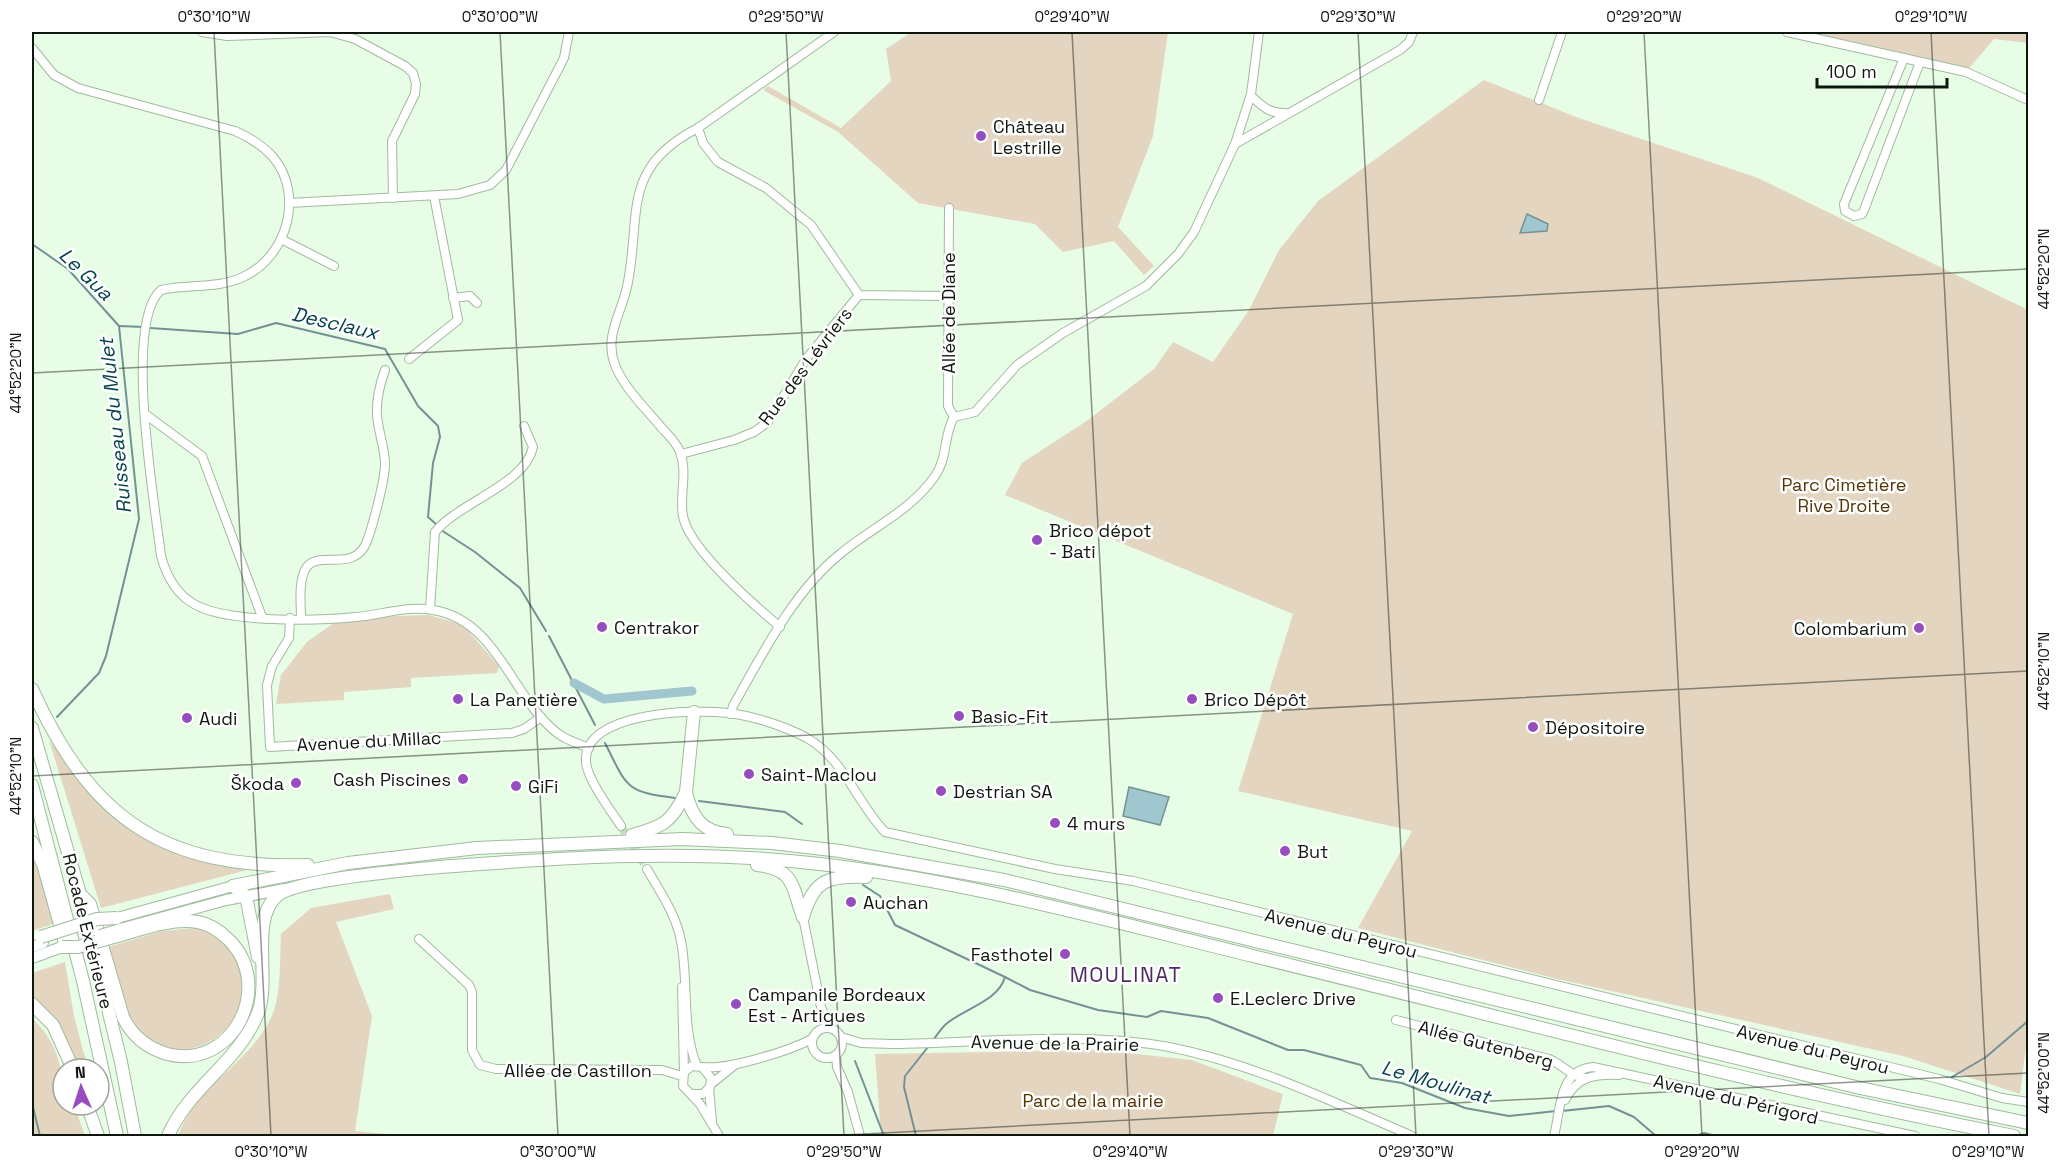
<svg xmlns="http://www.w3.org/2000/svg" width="2060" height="1168" viewBox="0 0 2060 1168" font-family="'Space Grotesk',sans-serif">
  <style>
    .green { fill: #e4d5c1 }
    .water { fill: #a0c7cf; stroke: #749295; stroke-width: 1.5 }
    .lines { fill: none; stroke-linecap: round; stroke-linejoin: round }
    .stream { stroke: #749295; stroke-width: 2 }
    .canal { stroke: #a0c7cf; stroke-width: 9 }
    .minor-tunnel { stroke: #c6dac5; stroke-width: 8; stroke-dasharray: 8 4; stroke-linecap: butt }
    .minor-casing { stroke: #a0bb9e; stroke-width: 10 }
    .major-casing { stroke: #a0bb9e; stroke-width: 12 }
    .highway-casing { stroke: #a0bb9e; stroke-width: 14 }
    .minor { stroke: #fff; stroke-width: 8 }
    .major { stroke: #fff; stroke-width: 10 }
    .highway { stroke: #fff; stroke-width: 12 }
    .major-bridge-casing { stroke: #a0bb9e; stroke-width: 12; stroke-linecap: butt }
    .highway-bridge-casing { stroke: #a0bb9e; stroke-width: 14; stroke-linecap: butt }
    .major-bridge { stroke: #fff; stroke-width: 10 }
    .highway-bridge { stroke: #fff; stroke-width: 12 }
    .ticks { fill: none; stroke: #0e170d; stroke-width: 1.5; stroke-opacity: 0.45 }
    .poi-dot { fill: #954dc0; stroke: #fff; stroke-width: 2 }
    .labels { text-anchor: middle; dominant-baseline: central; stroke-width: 5; stroke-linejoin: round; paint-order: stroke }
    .poi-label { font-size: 18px; fill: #0e170d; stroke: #fff; text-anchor: start }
    .street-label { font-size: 18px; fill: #0e170d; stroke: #fff }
    .park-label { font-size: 18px; fill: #523502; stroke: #fff }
    .water-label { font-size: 20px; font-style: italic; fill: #07444d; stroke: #fff }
    .quarter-label { font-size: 21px; letter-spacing: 1.5px; fill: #4e2b63; stroke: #fff }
    .neatline { fill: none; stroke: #0e170d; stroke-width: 2 }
    .ticks-label { font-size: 15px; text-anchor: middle; fill: #0e170d }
  </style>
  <rect width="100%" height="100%" fill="#e7fde5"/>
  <!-- green -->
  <g class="green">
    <path d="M918,32H1168L1153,136L1118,227L1154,266L1144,275L1114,241L1063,252L1035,224L918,203L838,132L763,90L768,86L841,128L891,81L886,49L910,33Z"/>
    <path d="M1788,32H2028V43L1994,39L1966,72Z"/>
    <path d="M1484,80L1576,117L1758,178L2028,310V1046L2026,1047L2020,1094L1903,1056L1553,978L1358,928L1412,831L1238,791L1293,614L1005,495L1022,463L1088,420L1154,369L1173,342L1213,362L1249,310L1279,250L1318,201Z"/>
    <path d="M429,615L463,625L499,666L497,673L411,678V687L344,692V700L276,704L281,675L307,642L335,622L395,616Z"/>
    <path d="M49,740L76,776L125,823L252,867L251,869L101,908Z"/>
    <path d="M32,849L56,923L32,931Z"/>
    <path d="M390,894L394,909L336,922L372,1016L355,1131L408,1136H178C195,1086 253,1062 273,1013C281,993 280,956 281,934L311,908Z"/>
    <path d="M205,927C305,1000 182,1098 132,1022C120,1004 114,968 108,947L162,931Z"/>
    <path d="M65,962L74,1016L88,1069H77L32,1000V973Z"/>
    <path d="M32,1018C59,1044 63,1069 63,1105H74L85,1136H32Z"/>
    <path d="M1099,1050L1192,1060L1283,1094L1273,1136H881L875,1054Z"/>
  </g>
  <!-- water -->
  <g class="water">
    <path d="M1527,214L1548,224L1547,231L1520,233Z"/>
    <path d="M1129,787L1169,797L1160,825L1123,816Z"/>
  </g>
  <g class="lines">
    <!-- stream -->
    <g class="stream">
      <path d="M32,244L68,269L119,326"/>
      <path d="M119,326L144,327"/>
      <path d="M150,328L238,334L276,323L385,349L418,406L438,426L440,437L433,463L428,517L437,525"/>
      <path d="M441,530L475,552L520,588L546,631"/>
      <path d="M549,636L595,725"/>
      <path d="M57,717L99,673L106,656L139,519L119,326"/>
      <path d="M605,743C627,786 624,792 675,798"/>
      <path d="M699,801L785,812L802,824"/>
      <path d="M863,885L880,896L895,925L1005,977C998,1002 962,1009 945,1025C941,1029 937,1035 933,1040"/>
      <path d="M1005,977L1030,990L1098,1010L1147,1017L1161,1011L1208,1018L1288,1050H1304L1361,1065L1370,1078L1402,1083L1465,1108L1509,1116L1556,1111"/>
      <path d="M855,1061L884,1136"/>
      <path d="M1952,1077L1986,1057L2028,1021"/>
      <path d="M32,1103L40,1136"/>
      <path d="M1562,1111L1609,1106L1634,1117L1656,1136"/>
      <path d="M916,1136L904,1087L905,1076L928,1047"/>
      <path d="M1696,1136L1704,1133L1716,1136"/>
    </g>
    <!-- canal -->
    <path class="canal" d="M574,683L604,699L692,691"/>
    <!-- minor-tunnel -->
    <path class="minor-tunnel" d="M621,826L647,869"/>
    <defs>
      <g id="minor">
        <path d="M202,32L227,36L330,32L355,39L405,66L413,73L416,84L415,94L392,141L393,198"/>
        <path d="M1787,32L1966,72L2028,100"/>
        <path d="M32,48L54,75L78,88L235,131C249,137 262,145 273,157C305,195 287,257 243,277C218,289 188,284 161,290C123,322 155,505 161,556C166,574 176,594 194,604C226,623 317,621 356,617C381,615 408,605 433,610C497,620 511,696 556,732C565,740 577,743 589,748"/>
        <path d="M1904,58L1844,204L1845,211L1854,216L1862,214L1864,210L1920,62"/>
        <path d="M1251,96C1262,106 1270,114 1285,113"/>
        <path d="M1539,100L1562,32"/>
        <path d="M698,128L703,143L718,162L766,188L811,225L859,295L948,296"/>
        <path d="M1235,144L1400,50L1409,42L1413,32"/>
        <path d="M289,203L458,194L490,185L506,170L564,58L569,32"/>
        <path d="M949,208L948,406L954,417"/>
        <path d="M281,239L334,266"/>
        <path d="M453,298L470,296L477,303"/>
        <path d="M409,359L458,320L434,196"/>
        <path d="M145,414L202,456L262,617"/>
        <path d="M681,454L734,440L754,432L768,422L806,359L859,295"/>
        <path d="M430,609L435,532C458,503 526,484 533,447L524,426"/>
        <path d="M290,618L289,638L272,666L267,685L270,747L512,733L524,729L541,717"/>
        <path d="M301,618C301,604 298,581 306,568C318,549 355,574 367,541C373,525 385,480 385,464C385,448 378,431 377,415C376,399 380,384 385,370"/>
        <path d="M780,627C754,605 689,549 683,516C679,495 688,473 680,452C677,443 668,435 661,427C646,409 624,388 615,365C604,337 621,314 627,287C642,217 619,168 698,128L834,32"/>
        <path d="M731,714L733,706C762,655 793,592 840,554C871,528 911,511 935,476C948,458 943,436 954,417L975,412L1017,365L1063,333L1146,286L1178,254L1194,232L1235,144L1251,94L1259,32"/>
        <path d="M621,826C611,811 587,779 586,762C582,711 696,709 728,713C754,716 784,726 807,738C844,759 857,803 885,832L1055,869L1133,881L1939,1079L2002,1098L2028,1102"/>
        <path d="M647,869C660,892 676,914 681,941C689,981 681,1028 697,1066"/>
        <path d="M803,917L821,1007L830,1028"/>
        <path d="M419,939L469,985L472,992V1050L480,1065L496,1069L662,1070L682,1076"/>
        <path d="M682,987L684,1073"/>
        <path d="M1396,1020L1549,1059C1562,1064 1571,1077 1586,1078"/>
        <circle cx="827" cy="1043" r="15"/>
        <path d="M841,1037L861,1043L893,1044C982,1043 1081,1031 1169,1047C1255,1064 1333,1102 1412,1136"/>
        <path d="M836,1055L837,1067L848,1092L860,1136"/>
        <path d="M703,1067C728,1070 789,1051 812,1039"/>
        <path d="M711,1084L736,1064"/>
        <path d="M709,1088L712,1122"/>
        <path d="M691,1094H703L710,1087L711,1078L702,1067L692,1066L684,1072L683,1086L700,1104L719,1136"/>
        <path d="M1565,1100C1577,1076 1595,1074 1619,1075"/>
        <path d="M1554,1136C1561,1110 1558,1070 1593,1067L1915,1136"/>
      </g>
      <g id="major">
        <path d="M117,918L233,886"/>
        <path d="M120,929L226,900L285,889"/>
        <path d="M32,947L43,943"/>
        <path d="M32,958L62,947"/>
      </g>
      <g id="highway">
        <path d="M32,689C91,819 163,869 308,865"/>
        <path d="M694,712L686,792C691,816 702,832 727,834"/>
        <path d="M32,728L82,901"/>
        <path d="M32,785L83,981L117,1136"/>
        <path d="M632,835C663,827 672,822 686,792"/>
        <path d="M32,842L43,864L64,939"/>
        <path d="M757,865C796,869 792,888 803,917"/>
        <path d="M233,886L348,863L477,848L682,839L772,843L840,851L1004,880L1860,1088L2028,1123"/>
        <path d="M233,886L246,896L258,957"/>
        <path d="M80,894L90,904L123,1017C132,1036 147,1048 167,1054C233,1071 275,986 229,940C220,931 210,924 198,922C172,918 145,928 121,935"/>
        <path d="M803,917C814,879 828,876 866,877"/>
        <path d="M86,918L121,1062L135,1136"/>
        <path d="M32,1004L53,1025L73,1069"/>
        <path d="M87,1105L98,1136"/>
        <path d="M168,1136C188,1088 239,1062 258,1013C271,979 249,918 278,895C299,879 409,870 440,867C566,857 694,849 820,864C966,881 1110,921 1253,956C1506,1018 1758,1086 2014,1136"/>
      </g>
    </defs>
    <!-- minor casing -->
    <use href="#minor" class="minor-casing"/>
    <!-- major casing -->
    <use href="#major" class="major-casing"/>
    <!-- highway casing -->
    <use href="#highway" class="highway-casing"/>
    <!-- minor -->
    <use href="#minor" class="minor"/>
    <!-- major -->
    <use href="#major" class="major"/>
    <!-- highway -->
    <use href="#highway" class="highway"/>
    <defs>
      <path id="major-bridge" d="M100,935L120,929"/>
      <g id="highway-bridge">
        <path d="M41,937L97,919L117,918"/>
        <path d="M62,947H78L121,935"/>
      </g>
    </defs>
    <!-- major-bridge casing -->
    <use href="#major-bridge" class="major-bridge-casing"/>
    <!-- highway-bridge casing -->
    <use href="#highway-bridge" class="highway-bridge-casing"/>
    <!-- major-bridge -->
    <use href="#major-bridge" class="major-bridge"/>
    <!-- highway-bridge -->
    <use href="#highway-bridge" class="highway-bridge"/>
  </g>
  <!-- ticks -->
  <path class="ticks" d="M214,32L271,1136M500,32L558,1136M786,32L844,1136M1072,32L1130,1136M1358,32L1416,1136M1644,32L1702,1136M1931,32L1989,1136M32,373L2028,269M32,776L2028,671M825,1136L2028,1073"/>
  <!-- markers -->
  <g class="poi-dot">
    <circle cx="981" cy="136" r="6"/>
    <circle cx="1037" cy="540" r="6"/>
    <circle cx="602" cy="627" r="6"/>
    <circle cx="1919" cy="628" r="6"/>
    <circle cx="458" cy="699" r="6"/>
    <circle cx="1192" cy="699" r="6"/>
    <circle cx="959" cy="716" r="6"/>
    <circle cx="187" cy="718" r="6"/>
    <circle cx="1533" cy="727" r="6"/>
    <circle cx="749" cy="774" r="6"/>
    <circle cx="463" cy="779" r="6"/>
    <circle cx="296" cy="783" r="6"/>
    <circle cx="516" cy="786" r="6"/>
    <circle cx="941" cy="791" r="6"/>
    <circle cx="1055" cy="823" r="6"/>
    <circle cx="1285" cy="851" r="6"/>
    <circle cx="851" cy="902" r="6"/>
    <circle cx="1065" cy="954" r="6"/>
    <circle cx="1218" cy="998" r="6"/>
    <circle cx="736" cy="1004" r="6"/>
  </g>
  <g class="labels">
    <!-- poi labels -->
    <g class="poi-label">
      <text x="993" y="126">Château<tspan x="993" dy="21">Lestrille</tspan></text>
      <text x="1049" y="530">Brico dépot<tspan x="1049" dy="21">- Bati</tspan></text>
      <text x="614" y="627">Centrakor</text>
      <text x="1907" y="628" text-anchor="end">Colombarium</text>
      <text x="470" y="699">La Panetière</text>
      <text x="1204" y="699">Brico Dépôt</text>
      <text x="971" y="716">Basic-Fit</text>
      <text x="199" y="718">Audi</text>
      <text x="1545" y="727">Dépositoire</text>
      <text x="761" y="774">Saint-Maclou</text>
      <text x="451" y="779" text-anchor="end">Cash Piscines</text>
      <text x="284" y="783" text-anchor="end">Škoda</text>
      <text x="528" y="786">GiFi</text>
      <text x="953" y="791">Destrian SA</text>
      <text x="1067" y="823">4 murs</text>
      <text x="1297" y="851">But</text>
      <text x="863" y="902">Auchan</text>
      <text x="1053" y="954" text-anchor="end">Fasthotel</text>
      <text x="748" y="994">Campanile Bordeaux<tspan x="748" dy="21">Est - Artigues</tspan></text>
      <text x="1230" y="998">E.Leclerc Drive</text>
    </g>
    <!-- street labels -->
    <g class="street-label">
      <text transform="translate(948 313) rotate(-90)">Allée de Diane</text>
      <text transform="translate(805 366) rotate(-53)">Rue des Lévriers</text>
      <text transform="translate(369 741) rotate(-3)">Avenue du Millac</text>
      <text transform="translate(88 931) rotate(76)">Rocade Extérieure</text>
      <text transform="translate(1341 933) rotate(14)">Avenue du Peyrou</text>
      <text transform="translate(1055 1043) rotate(1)">Avenue de la Prairie</text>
      <text transform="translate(1486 1044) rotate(15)">Allée Gutenberg</text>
      <text transform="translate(1813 1049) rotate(14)">Avenue du Peyrou</text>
      <text x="578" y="1070">Allée de Castillon</text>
      <text transform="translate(1736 1099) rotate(13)">Avenue du Périgord</text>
    </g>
    <!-- park labels -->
    <g class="park-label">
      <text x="1844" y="484">Parc Cimetière<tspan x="1844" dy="21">Rive Droite</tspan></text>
      <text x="1093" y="1100">Parc de la mairie</text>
    </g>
    <!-- water labels -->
    <g class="water-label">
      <text transform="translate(86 274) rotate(44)">Le Gua</text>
      <text transform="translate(335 323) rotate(13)">Desclaux</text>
      <text transform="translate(115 426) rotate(-96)">Ruisseau du Mulet</text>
      <text transform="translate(1436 1082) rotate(16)">Le Moulinat</text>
    </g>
    <!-- quarter labels -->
    <g class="quarter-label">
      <text x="1126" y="974">MOULINAT</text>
    </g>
  </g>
  <!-- border -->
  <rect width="2060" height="1168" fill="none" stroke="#ffffff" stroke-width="66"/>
  <!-- north arrow -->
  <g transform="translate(81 1087) rotate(357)"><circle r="28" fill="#ffffff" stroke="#9fa29e" stroke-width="1.5"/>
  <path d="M0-4.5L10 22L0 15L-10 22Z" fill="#954dc0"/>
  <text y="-9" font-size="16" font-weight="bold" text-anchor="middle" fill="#0e170d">N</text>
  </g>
  <!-- scale -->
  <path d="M1817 78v9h130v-9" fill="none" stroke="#0e170d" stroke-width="3"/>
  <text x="1826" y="78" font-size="18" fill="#0e170d" stroke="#ffffff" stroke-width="4.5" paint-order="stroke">100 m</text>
  <rect x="33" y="33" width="1994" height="1102" class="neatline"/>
  <g class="ticks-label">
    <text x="214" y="22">0°30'10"W</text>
    <text x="500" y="22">0°30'00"W</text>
    <text x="786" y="22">0°29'50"W</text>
    <text x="1072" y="22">0°29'40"W</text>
    <text x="1358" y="22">0°29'30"W</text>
    <text x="1644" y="22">0°29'20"W</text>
    <text x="1931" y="22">0°29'10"W</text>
    <text transform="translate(2044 269) rotate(-90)" y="5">44°52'20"N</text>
    <text transform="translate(16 373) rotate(-90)" y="5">44°52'20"N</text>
    <text transform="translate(2044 671) rotate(-90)" y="5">44°52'10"N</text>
    <text transform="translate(16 776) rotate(-90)" y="5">44°52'10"N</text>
    <text transform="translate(2044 1073) rotate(-90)" y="5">44°52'00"N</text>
    <text x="271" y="1157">0°30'10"W</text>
    <text x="558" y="1157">0°30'00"W</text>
    <text x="844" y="1157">0°29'50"W</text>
    <text x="1130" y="1157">0°29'40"W</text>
    <text x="1416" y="1157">0°29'30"W</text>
    <text x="1702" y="1157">0°29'20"W</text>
    <text x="1988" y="1157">0°29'10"W</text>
  </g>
</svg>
